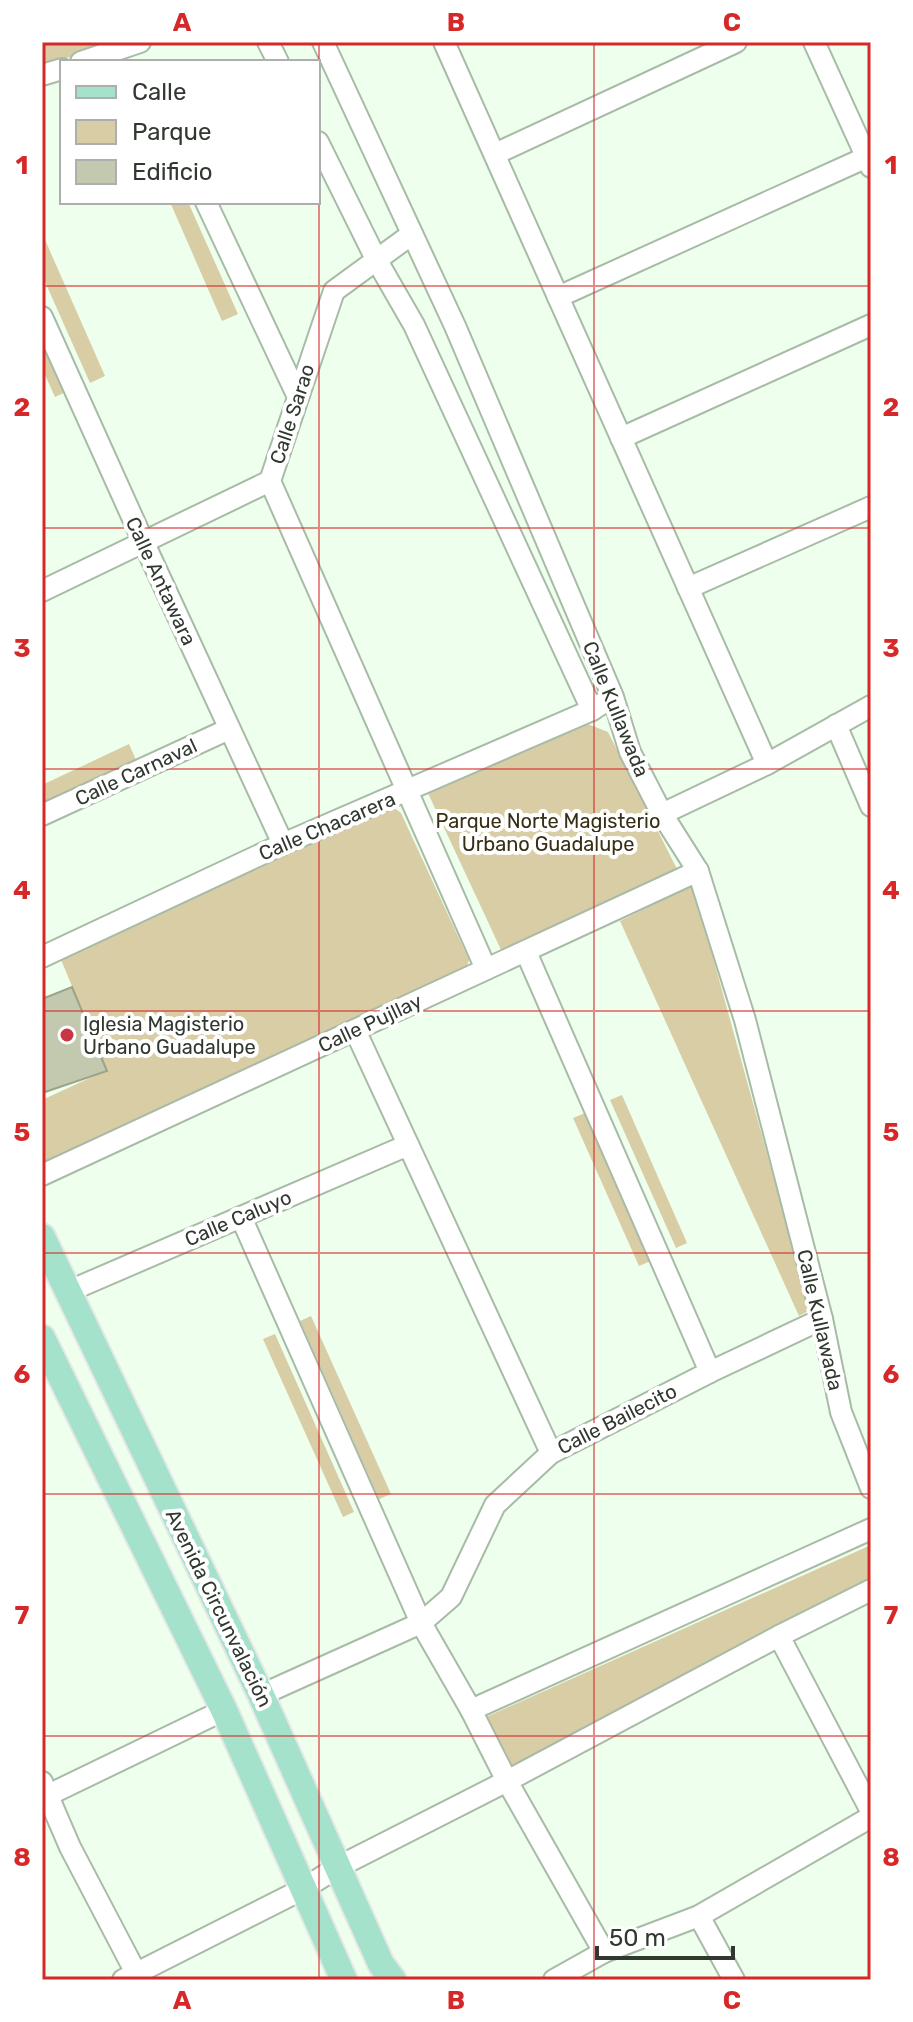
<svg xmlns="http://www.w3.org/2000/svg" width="913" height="2022" viewBox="0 0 913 2022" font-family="Rubik,sans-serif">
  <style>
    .green { fill: #d9cda6 }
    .building { fill: #c3c9af; stroke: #9ca389; stroke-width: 2 }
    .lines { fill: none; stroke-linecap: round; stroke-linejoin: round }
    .minor-casing { stroke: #a7bba6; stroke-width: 24 }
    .major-casing { stroke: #e6e7e6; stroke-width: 30 }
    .minor { stroke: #fff; stroke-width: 20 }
    .major { stroke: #a4e2cb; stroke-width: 26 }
    .grid { fill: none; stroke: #d62828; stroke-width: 2; stroke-opacity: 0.55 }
    .poi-dot { fill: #c73745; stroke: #fff; stroke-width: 3 }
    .labels { text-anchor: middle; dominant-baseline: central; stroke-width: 8; stroke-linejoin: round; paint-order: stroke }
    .street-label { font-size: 20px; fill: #30382f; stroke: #fff }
    .park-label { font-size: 20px; fill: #372f13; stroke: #fff }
    .poi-label { font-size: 20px; fill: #30382f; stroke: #fff; text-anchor: start }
    .neatline { fill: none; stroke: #d62828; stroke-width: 3 }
    .grid-label { font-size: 26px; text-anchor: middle; font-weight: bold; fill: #d62828 }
  </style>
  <rect width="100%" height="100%" fill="#eeffed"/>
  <!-- green -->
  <g class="green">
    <path d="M42,42H116L42,66Z"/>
    <path d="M170,202H188L238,314L222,321Z"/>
    <path d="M42,233L105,376L90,383L42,275Z"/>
    <path d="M42,326L70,390L55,397L42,368Z"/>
    <path d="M580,721L608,732L677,869L502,952L427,791Z"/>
    <path d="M129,744L136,760L42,804V785Z"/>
    <path d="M392,806L401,813L469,960L465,972L42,1162V1100L107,1070L59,955Z"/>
    <path d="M693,885L810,1310L799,1316L620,921Z"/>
    <path d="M622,1095L687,1243L676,1248L610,1100Z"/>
    <path d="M585,1113L651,1261L639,1266L573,1118Z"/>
    <path d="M311,1316L391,1494L379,1499L300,1321Z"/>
    <path d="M275,1334L354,1512L343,1517L263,1339Z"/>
    <path d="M871,1545V1577L513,1768L486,1717Z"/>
  </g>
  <!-- building -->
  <path class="building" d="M72,987L107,1071L42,1093V999Z"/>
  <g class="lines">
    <defs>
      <g id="minor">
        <path d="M268,42L278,62"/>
        <path d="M323,42L455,326L613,697L630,752L662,814L698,871L745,1020L822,1319L841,1412L871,1488"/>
        <path d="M444,42L767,764"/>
        <path d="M814,42L871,167"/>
        <path d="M81,62L140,42"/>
        <path d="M42,75L62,69"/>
        <path d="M318,142L376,259L414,325L592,710"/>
        <path d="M495,154L736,42"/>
        <path d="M206,202L298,397"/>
        <path d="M558,297L867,157"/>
        <path d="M42,317L143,541L283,844"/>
        <path d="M621,438L871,325"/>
        <path d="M270,481L486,969"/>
        <path d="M688,588L871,507"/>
        <path d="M42,591L270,481L334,291L412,234"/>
        <path d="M836,725L871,806"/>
        <path d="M662,814L767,764L871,706"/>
        <path d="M42,815L229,729"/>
        <path d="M526,952L710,1372"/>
        <path d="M42,957L283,844L592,710L603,703"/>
        <path d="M355,1030L551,1453"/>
        <path d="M42,1175L698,871"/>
        <path d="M241,1217L421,1623L471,1710L507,1781L604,1952"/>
        <path d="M67,1292L408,1145"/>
        <path d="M779,1636L871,1811"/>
        <path d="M261,1695L421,1623L451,1597L495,1505L551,1453L710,1372L822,1319"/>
        <path d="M471,1710L871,1529"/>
        <path d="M42,1782L70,1847L136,1973"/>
        <path d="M42,1798L224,1710"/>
        <path d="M699,1916L734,1980"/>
        <path d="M123,1980L303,1889L338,1867L507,1781L779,1636L871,1590"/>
        <path d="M554,1980L604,1952L699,1916L871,1817"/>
      </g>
      <g id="major">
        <path d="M42,1237L261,1695L381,1964L393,1980"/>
        <path d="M42,1338L224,1710L344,1980"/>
      </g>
    </defs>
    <!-- minor casing -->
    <use href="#minor" class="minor-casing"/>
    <!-- major casing -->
    <use href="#major" class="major-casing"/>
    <!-- minor -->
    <use href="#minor" class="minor"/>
    <!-- major -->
    <use href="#major" class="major"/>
  </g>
  <!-- grid -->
  <path class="grid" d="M319,42V1980M594,42V1980M42,286H871M42,528H871M42,769H871M42,1011H871M42,1253H871M42,1494H871M42,1736H871"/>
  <!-- markers -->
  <circle class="poi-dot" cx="67" cy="1035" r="8"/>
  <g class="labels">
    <!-- street labels -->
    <g class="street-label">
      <text transform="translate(292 414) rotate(-72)">Calle Sarao</text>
      <text transform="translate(161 581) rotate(65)">Calle Antawara</text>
      <text transform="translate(616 709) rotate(68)">Calle Kullawada</text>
      <text transform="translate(136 772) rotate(-25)">Calle Carnaval</text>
      <text transform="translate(327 826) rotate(-23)">Calle Chacarera</text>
      <text transform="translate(370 1023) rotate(-25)">Calle Pujllay</text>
      <text transform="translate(238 1218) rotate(-23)">Calle Caluyo</text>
      <text transform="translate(820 1320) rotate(77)">Calle Kullawada</text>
      <text transform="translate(617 1419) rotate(-27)">Calle Bailecito</text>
      <text transform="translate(219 1608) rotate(64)">Avenida Circunvalación</text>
    </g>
    <!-- park labels -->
    <g class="park-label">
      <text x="548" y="821">Parque Norte Magisterio<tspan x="548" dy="23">Urbano Guadalupe</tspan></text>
    </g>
    <!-- poi labels -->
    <g class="poi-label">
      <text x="83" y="1024">Iglesia Magisterio<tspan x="83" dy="23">Urbano Guadalupe</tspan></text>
    </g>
  </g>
  <!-- border -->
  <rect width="913" height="2022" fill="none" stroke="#ffffff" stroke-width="88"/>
  <!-- legend -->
  <rect x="60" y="60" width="260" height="144" fill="#ffffff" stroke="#acafac" stroke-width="2"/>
  <rect x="76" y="86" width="40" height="12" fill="#a4e2cb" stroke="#acafac" stroke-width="2"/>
  <text x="132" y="100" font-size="24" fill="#30382f">Calle</text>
  <rect x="76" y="120" width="40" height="24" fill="#d9cda6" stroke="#acafac" stroke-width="2"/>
  <text x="132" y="140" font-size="24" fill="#30382f">Parque</text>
  <rect x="76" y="160" width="40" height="24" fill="#c3c9af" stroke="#acafac" stroke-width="2"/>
  <text x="132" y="180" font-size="24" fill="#30382f">Edificio</text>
  <!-- scale -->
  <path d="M597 1946v12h136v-12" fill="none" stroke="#30382f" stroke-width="4"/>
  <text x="609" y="1946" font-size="24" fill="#30382f" stroke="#ffffff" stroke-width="6" paint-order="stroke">50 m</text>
  <rect x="44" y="44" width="825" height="1934" class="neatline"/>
  <g class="grid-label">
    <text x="182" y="31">A</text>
    <text x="456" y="31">B</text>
    <text x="732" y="31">C</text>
    <text x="22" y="174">1</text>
    <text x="891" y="174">1</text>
    <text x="22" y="416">2</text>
    <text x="891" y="416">2</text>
    <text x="22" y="657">3</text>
    <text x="891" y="657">3</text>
    <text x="22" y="899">4</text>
    <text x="891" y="899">4</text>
    <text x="22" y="1141">5</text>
    <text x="891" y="1141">5</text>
    <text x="22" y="1383">6</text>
    <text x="891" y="1383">6</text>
    <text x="22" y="1624">7</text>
    <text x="891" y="1624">7</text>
    <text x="22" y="1866">8</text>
    <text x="891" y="1866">8</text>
    <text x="182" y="2009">A</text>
    <text x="456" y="2009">B</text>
    <text x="732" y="2009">C</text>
  </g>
</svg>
